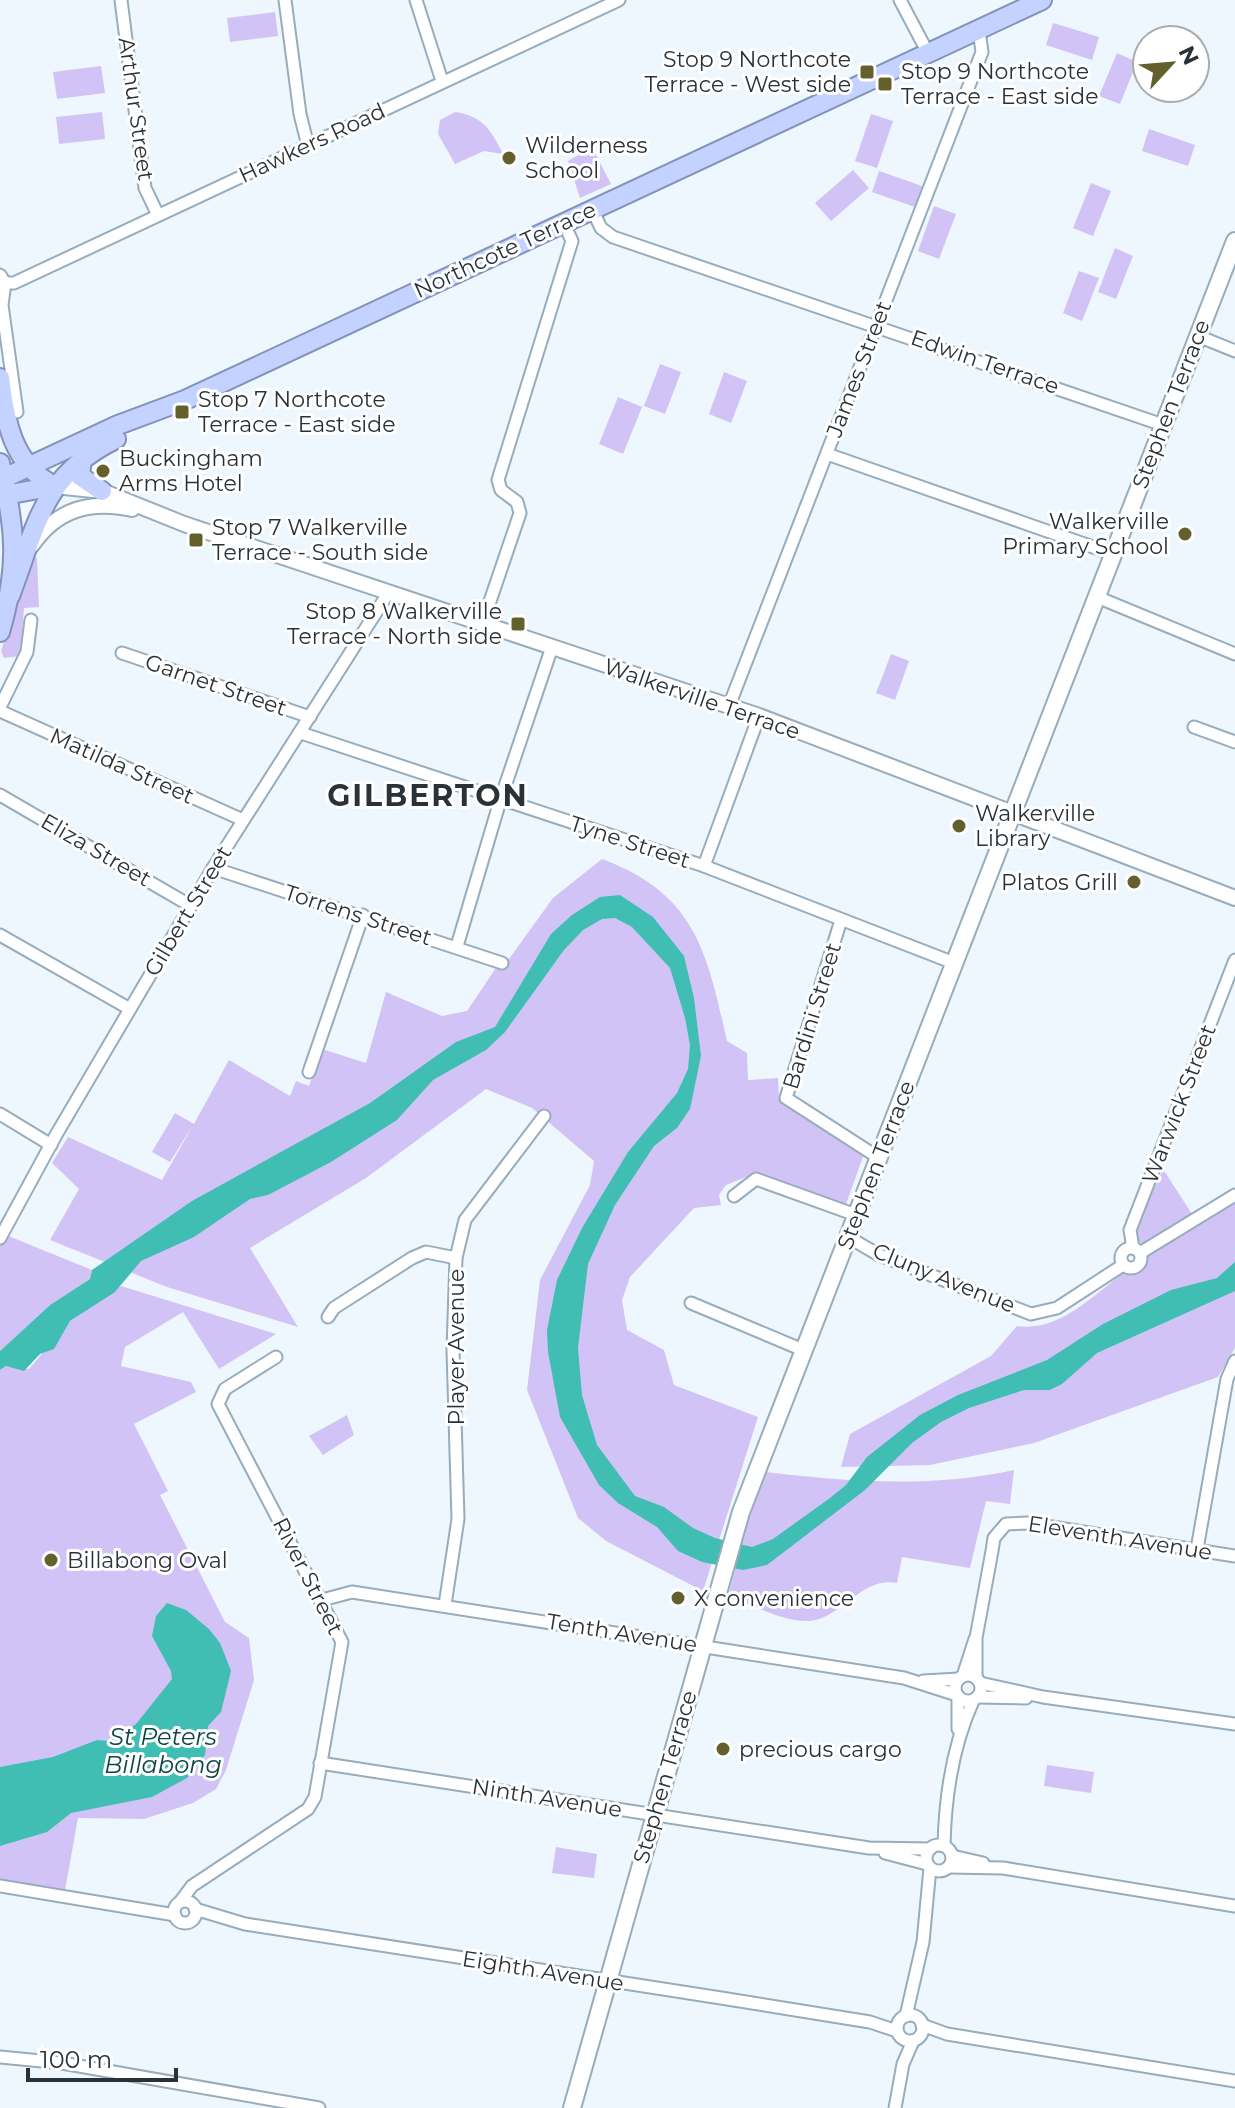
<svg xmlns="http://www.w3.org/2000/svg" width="1235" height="2108" viewBox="0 0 1235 2108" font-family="Montserrat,sans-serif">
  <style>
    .green { fill: #d2c3f7 }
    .water { fill: #40beb4 }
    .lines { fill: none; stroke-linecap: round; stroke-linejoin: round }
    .minor-casing { stroke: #97acbc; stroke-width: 15 }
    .tertiary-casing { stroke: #97acbc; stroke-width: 18 }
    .secondary-casing { stroke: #97acbc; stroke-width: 20 }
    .trunk-casing { stroke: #8392b9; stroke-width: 22 }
    .minor { stroke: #fff; stroke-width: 11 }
    .tertiary { stroke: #fff; stroke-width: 14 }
    .secondary { stroke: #fff; stroke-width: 16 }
    .trunk { stroke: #c3d2fe; stroke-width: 18 }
    .poi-dot { fill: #64602d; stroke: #fff; stroke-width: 3 }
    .labels { text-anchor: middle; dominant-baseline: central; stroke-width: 6; stroke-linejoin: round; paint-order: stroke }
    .poi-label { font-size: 22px; fill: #293238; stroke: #fff; text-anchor: start }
    .street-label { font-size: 22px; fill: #293238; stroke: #fff }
    .water-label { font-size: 24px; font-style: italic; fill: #0e4642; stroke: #fff }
    .district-label { font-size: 30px; font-weight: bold; letter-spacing: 2px; fill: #293238; stroke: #fff }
  </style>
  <rect width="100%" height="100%" fill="#eef7fe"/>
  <!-- green -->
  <g class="green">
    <path d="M275,12L278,36L230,42L227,18Z"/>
    <path d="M1053,23L1099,37L1092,60L1046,45Z"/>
    <path d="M1117,53L1137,62L1120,104L1099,96Z"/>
    <path d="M101,66L105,93L57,99L53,72Z"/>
    <path d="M102,112L105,139L59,144L56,117Z"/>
    <path d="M455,112C483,116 491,130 503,154L484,151L455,164L438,134L440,120Z"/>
    <path d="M871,114L893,121L877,168L855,161Z"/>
    <path d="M1149,129L1195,145L1188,166L1142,151Z"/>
    <path d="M592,147L611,184L580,198L568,161Z"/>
    <path d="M853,170L869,188L831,221L815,203Z"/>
    <path d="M879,171L922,186L915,207L872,192Z"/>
    <path d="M1091,183L1111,191L1093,236L1073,228Z"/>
    <path d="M934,206L956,214L939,259L918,251Z"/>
    <path d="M1115,248L1133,256L1116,299L1098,292Z"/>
    <path d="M1079,271L1099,278L1082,321L1063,313Z"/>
    <path d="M660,364L681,372L665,414L644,406Z"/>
    <path d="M724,372L747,381L731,423L709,414Z"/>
    <path d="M618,397L642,407L623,454L599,444Z"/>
    <path d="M33,557L37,558L39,607L24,608L20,656L4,658L1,651Z"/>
    <path d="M891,654L909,661L895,700L876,693Z"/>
    <path d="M602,859C696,894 707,952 727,1041L747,1053L748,1080L778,1078L779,1100L864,1154L845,1207L756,1173L726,1185L719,1195L721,1205L694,1208L630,1277L622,1300L627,1330L664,1350L674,1385L758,1417L703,1591L606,1541L578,1518L527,1390L540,1280L590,1185L594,1161L532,1108L486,1089L366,1178L250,1248L298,1327L167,1287L50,1240L79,1189L52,1163L68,1137L162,1180L193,1125L170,1162L152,1152L175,1113L194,1124L229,1060L290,1096L296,1081L309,1086L322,1049L366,1063L386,992L442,1016L467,1011L504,956L509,959L553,898Z"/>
    <path d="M1163,1169L1192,1214L1151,1244L1143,1245L1135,1237L1139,1219Z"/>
    <path d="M1235,1202V1348L1218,1377L1034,1443L930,1465L841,1467L850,1434L991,1356L1017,1326C1060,1332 1093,1295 1126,1271L1140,1267L1146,1255Z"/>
    <path d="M6,1235L92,1270L90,1279L50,1305L0,1351V1245Z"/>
    <path d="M121,1286L276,1334L219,1369L183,1312L125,1347L121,1366L191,1382L196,1392L134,1424L168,1491L160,1495L225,1622L249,1638L254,1680L226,1770L216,1789L193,1803L144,1819L78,1818L64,1896L0,1884V1370L6,1366L29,1369L70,1321Z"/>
    <path d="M347,1415L354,1435L323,1455L309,1436Z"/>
    <path d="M1014,1470L1010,1504L986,1501L970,1568L902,1557L897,1583C864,1577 847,1610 819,1619C791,1628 755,1604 728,1597L751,1508L766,1472C847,1482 934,1488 1014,1470Z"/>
    <path d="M1047,1765L1094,1772L1091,1793L1044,1786Z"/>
    <path d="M556,1847L597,1854L594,1878L552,1873Z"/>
  </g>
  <!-- water -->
  <g class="water">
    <path d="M620,895L653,917L684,956L694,998L701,1056L690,1109L677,1128L654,1146L615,1205L588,1264L578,1348L582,1395L597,1445L635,1496L664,1507L693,1528L715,1538L752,1547L773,1539L830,1498L846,1485L867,1457L920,1415L958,1395L1047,1360L1103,1324L1171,1290L1217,1278L1235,1262V1291L1097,1353L1062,1384L1050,1390H1024L969,1408L941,1422L912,1443L865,1490L767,1565L743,1570L702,1562L678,1551L657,1527L618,1503L599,1485L560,1417L548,1352L547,1330L557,1280L582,1228L628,1152L677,1093L688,1069L690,1045L685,1018L670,968L632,927L615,918L602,919L583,930L564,950L505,1032L486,1050L433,1080L397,1120L331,1162L268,1195L250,1199L194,1237L141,1261L115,1292L70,1321L54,1349L40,1354L24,1371L6,1366L0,1370V1351L50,1305L90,1279L92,1270L192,1201L370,1103L456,1042L495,1027L551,934L572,915L600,897Z"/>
    <path d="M167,1603L186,1610L209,1629L220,1643L231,1671L221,1712L208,1726L205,1755L187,1778L152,1797L71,1813L47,1832L0,1846V1767L53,1757L97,1740L109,1741L136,1724L172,1679L171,1671L152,1636L156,1616Z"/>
  </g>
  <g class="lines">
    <defs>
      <g id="minor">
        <path d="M121,0L145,188L158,215"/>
        <path d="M285,0L300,114L308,146"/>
        <path d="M416,0L442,81"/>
        <path d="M900,0L928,53"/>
        <path d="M592,209L601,228L613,237L1163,425"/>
        <path d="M0,275L5,283L2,305L17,412"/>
        <path d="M5,283H14L619,0"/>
        <path d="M1198,336L1235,351"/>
        <path d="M827,454L1113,554"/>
        <path d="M1097,597L1235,654"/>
        <path d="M483,622L520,513L517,502L501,490L498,480L572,241L563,222"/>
        <path d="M122,653L310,717"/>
        <path d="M729,706L982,52L979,30"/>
        <path d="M0,707L27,652L31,620"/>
        <path d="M0,711L243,820"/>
        <path d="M1194,727L1235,742"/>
        <path d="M301,733L704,866L954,963"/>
        <path d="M0,795L191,906"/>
        <path d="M704,866L759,716"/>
        <path d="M213,868L502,963"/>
        <path d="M841,920L786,1098L879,1158"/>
        <path d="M0,935L130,1009"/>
        <path d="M457,946L500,801L552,647"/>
        <path d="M309,1072L363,915"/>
        <path d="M0,1114L51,1145"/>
        <path d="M734,1196L756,1179L856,1215"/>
        <path d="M848,1237L879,1255L1031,1314L1057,1308L1123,1265"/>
        <path d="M0,1238L56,1135L213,868L389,592"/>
        <circle cx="1131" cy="1258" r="10"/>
        <path d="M1133,1248L1130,1230L1235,960"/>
        <path d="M1140,1253L1235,1195"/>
        <path d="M691,1303L803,1350"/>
        <path d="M328,1317L334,1308L412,1258L426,1252L456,1258"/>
        <path d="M1197,1549L1227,1379L1235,1361"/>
        <path d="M322,1600L352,1592L904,1678L957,1695"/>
        <path d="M445,1605L458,1519L453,1350L456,1258L465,1220L544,1116"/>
        <circle cx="968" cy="1688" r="13"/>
        <path d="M963,1676L975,1639"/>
        <path d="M976,1678V1638L992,1551L994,1538L1006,1524L1027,1523L1235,1556"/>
        <path d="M923,1681L959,1679"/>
        <path d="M980,1683L1043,1697L1235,1724"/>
        <path d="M977,1697L1026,1698"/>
        <path d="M958,1729V1696"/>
        <path d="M320,1763L869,1848L930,1849"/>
        <circle cx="939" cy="1858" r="13"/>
        <path d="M944,1846C945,1798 953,1745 973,1701"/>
        <path d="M885,1853L927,1864"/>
        <path d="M952,1856L983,1863"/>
        <path d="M949,1867L1003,1868L1235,1906"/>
        <path d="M0,1886L175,1915"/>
        <circle cx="185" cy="1912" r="11"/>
        <path d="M180,1902L192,1886L308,1809L315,1797L342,1642L218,1404L225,1389L276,1357"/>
        <path d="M195,1909L245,1924L721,1998L870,2022L897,2031"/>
        <circle cx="910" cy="2028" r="13"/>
        <path d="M906,2016L923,1942L930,1868"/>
        <path d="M922,2025L947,2034L1235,2081"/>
        <path d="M0,2057L62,2063L319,2108"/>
        <path d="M895,2108L903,2064L913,2041"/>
      </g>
      <g id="tertiary">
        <path d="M55,486L102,491L184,524L759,716L1235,898"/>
        <path d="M32,545C57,509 90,500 132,509"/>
      </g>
      <path id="secondary" d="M572,2108L741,1512L1235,241"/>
      <g id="trunk">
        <path d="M0,378C5,421 13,466 55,486"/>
        <path d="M82,457L80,476L102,491"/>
        <path d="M0,463C16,528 19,567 0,632"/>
        <path d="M0,480L118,425L185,400L1042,0"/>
        <path d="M0,496L55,486"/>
        <path d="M10,596C37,525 42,475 116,439"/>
      </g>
    </defs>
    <!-- minor casing -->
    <use href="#minor" class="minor-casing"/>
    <!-- tertiary casing -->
    <use href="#tertiary" class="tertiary-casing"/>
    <!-- secondary casing -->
    <use href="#secondary" class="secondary-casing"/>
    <!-- trunk casing -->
    <use href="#trunk" class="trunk-casing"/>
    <!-- minor -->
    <use href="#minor" class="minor"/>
    <!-- tertiary -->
    <use href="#tertiary" class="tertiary"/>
    <!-- secondary -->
    <use href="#secondary" class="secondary"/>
    <!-- trunk -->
    <use href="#trunk" class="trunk"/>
  </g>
  <!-- markers -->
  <g class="poi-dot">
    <rect x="859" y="64" width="16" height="16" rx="4"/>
    <rect x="877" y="76" width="16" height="16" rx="4"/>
    <circle cx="509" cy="158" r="8"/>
    <rect x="174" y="404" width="16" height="16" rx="4"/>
    <circle cx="103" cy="471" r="8"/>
    <circle cx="1185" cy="534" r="8"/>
    <rect x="188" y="532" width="16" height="16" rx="4"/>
    <rect x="510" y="616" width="16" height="16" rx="4"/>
    <circle cx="959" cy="826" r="8"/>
    <circle cx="1134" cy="882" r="8"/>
    <circle cx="51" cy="1560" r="8"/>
    <circle cx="678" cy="1598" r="8"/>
    <circle cx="723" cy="1749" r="8"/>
  </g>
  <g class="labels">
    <!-- poi labels -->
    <g class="poi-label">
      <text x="851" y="59" text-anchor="end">Stop 9 Northcote<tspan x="851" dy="25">Terrace - West side</tspan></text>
      <text x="901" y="71">Stop 9 Northcote<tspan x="901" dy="25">Terrace - East side</tspan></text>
      <text x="525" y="145">Wilderness<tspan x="525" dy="25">School</tspan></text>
      <text x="198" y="399">Stop 7 Northcote<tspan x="198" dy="25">Terrace - East side</tspan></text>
      <text x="119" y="458">Buckingham<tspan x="119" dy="25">Arms Hotel</tspan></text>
      <text x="1169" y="521" text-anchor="end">Walkerville<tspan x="1169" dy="25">Primary School</tspan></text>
      <text x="212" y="527">Stop 7 Walkerville<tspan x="212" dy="25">Terrace - South side</tspan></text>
      <text x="502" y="611" text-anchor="end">Stop 8 Walkerville<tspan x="502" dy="25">Terrace - North side</tspan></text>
      <text x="975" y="813">Walkerville<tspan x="975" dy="25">Library</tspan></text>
      <text x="1118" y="882" text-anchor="end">Platos Grill</text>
      <text x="67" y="1560">Billabong Oval</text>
      <text x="694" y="1598">X convenience</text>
      <text x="739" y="1749">precious cargo</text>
    </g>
    <!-- street labels -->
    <g class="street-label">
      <text transform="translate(136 109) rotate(82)">Arthur Street</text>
      <text transform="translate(312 143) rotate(-25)">Hawkers Road</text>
      <text transform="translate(505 250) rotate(-25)">Northcote Terrace</text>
      <text transform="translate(985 362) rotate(19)">Edwin Terrace</text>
      <text transform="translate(859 369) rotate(-69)">James Street</text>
      <text transform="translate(1171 404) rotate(-69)">Stephen Terrace</text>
      <text transform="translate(216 685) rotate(19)">Garnet Street</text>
      <text transform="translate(702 699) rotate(19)">Walkerville Terrace</text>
      <text transform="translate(122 766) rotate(24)">Matilda Street</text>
      <text transform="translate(630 842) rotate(18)">Tyne Street</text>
      <text transform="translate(96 850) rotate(30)">Eliza Street</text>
      <text transform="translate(188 911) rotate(-59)">Gilbert Street</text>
      <text transform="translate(358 915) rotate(18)">Torrens Street</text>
      <text transform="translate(812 1016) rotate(-73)">Bardini Street</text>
      <text transform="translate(1179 1104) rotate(-69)">Warwick Street</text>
      <text transform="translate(876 1165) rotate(-69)">Stephen Terrace</text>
      <text transform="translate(944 1278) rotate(22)">Cluny Avenue</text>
      <text transform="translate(456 1347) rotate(-90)">Player Avenue</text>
      <text transform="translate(1120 1538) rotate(9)">Eleventh Avenue</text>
      <text transform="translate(308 1576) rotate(63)">River Street</text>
      <text transform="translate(622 1633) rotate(9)">Tenth Avenue</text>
      <text transform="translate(665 1777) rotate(-74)">Stephen Terrace</text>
      <text transform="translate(547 1798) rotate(9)">Ninth Avenue</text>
      <text transform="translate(543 1971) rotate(9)">Eighth Avenue</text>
    </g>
    <!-- water labels -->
    <g class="water-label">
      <text x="163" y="1736">St Peters<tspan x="163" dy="28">Billabong</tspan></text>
    </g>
    <!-- district labels -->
    <g class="district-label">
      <text x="428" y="795">GILBERTON</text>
    </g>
  </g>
  <!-- north arrow -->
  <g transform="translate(1171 64) rotate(64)"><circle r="38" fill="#ffffff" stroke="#a9adaf" stroke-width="2"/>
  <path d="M0-6L14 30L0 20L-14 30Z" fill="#64602d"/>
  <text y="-12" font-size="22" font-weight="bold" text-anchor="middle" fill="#293238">N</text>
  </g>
  <!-- scale -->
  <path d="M28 2068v12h148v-12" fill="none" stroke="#293238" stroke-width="4"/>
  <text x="40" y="2068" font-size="24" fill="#293238" stroke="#ffffff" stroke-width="6" paint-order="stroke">100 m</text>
</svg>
